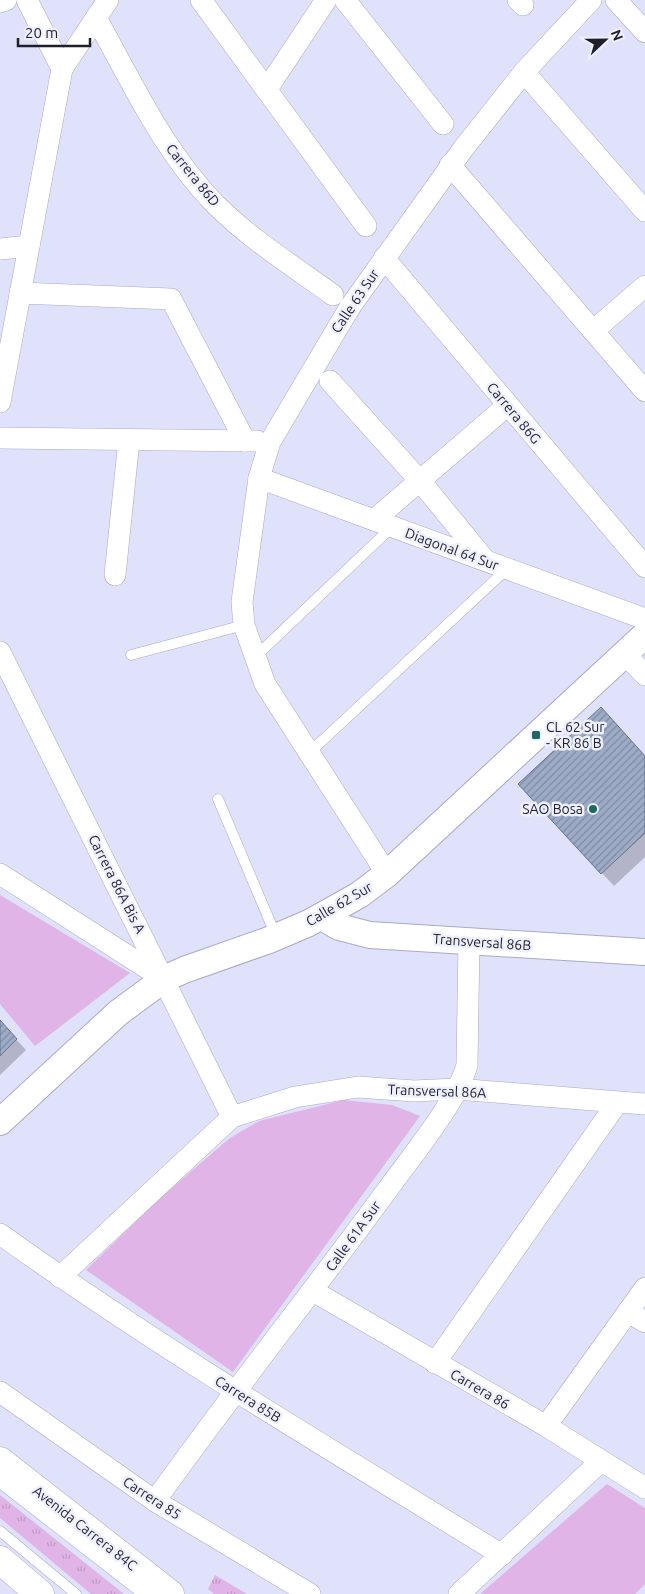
<svg xmlns="http://www.w3.org/2000/svg" width="645" height="1594" viewBox="0 0 645 1594" font-family="Ubuntu,sans-serif">
  <style>
    .grass { fill: url(#grass-tufts) }
    .park { fill: #e0b4e6 }
    .shadow { fill: #0003 }
    .building { fill: url(#building-hatch); stroke: #66738d }
    .lines { fill: none; stroke-linecap: round; stroke-linejoin: round }
    .service-casing { stroke: #a8aac8; stroke-width: 11 }
    .minor-casing { stroke: #a8aac8; stroke-width: 22 }
    .tertiary-casing { stroke: #a8aac8; stroke-width: 28 }
    .primary-casing { stroke: #a8aac8; stroke-width: 29 }
    .service { stroke: #fff; stroke-width: 10 }
    .minor { stroke: #fff; stroke-width: 21 }
    .tertiary { stroke: #fff; stroke-width: 26 }
    .primary { stroke: #fff; stroke-width: 28 }
    .poi-dot { fill: #1e6860; stroke: #eff0fd; stroke-width: 2 }
    .labels { text-anchor: middle; dominant-baseline: central; stroke-width: 5; stroke-linejoin: round; paint-order: stroke }
    .street-label { font-size: 14px; fill: #1e1f2a; stroke: #eff0fd }
    .poi-label { font-size: 14px; fill: #1e1f2a; stroke: #eff0fd; text-anchor: start }
  </style>
  <defs>
    <pattern id="grass-tufts" width="24" height="20" patternUnits="userSpaceOnUse" patternTransform="scale(1.25)"><rect width="24" height="20" fill="#e0b4e6"/><path d="M3 7l-1-3M5 7V3M7 7l1-3M15 17l-1-3M17 17v-4M19 17l1-3" fill="none" stroke="#c09ac5"/></pattern>
    <pattern id="building-hatch" width="6" height="6" patternUnits="userSpaceOnUse" patternTransform="scale(1.25)"><rect width="6" height="6" fill="#9dabc7"/><path d="M-1 1l2-2M0 6l6-6M5 7l2-2" fill="none" stroke="#7f8ba2"/></pattern>
  </defs>
  <rect width="100%" height="100%" fill="#e0e1fb"/>
  <!-- grass -->
  <g class="grass">
    <path d="M0,1495L124,1594H91L0,1518Z"/>
    <path d="M215,1575L247,1594H214L208,1589Z"/>
  </g>
  <!-- park -->
  <g class="park">
    <path d="M0,895L130,973L35,1046L0,1004Z"/>
    <path d="M344,1100L392,1105L420,1116L233,1372L86,1270L160,1198L230,1138L259,1121Z"/>
    <path d="M607,1484L645,1508V1584L635,1594H480Z"/>
  </g>
  <!-- shadow -->
  <g class="shadow">
    <path d="M645,756V857L614,886L602,873Z"/>
    <path d="M0,1022L26,1050L0,1075Z"/>
  </g>
  <!-- building -->
  <g class="building">
    <path d="M601,707L645,756V833L601,874L518,784Z"/>
    <path d="M0,1020L17,1039L0,1056Z"/>
  </g>
  <g class="lines">
    <defs>
      <g id="service">
        <path d="M131,655L244,625"/>
        <path d="M255,657L392,527"/>
        <path d="M310,752L507,569"/>
        <path d="M218,799L276,936"/>
        <path d="M0,1483L143,1594"/>
        <path d="M0,1531L76,1594"/>
      </g>
      <g id="minor">
        <path d="M27,0L62,69"/>
        <path d="M201,0L366,226"/>
        <path d="M345,0L443,124"/>
        <path d="M518,0L523,5"/>
        <path d="M616,0L645,32"/>
        <path d="M0,2L6,0"/>
        <path d="M96,18C132,82 163,151 215,204C250,239 293,266 333,295"/>
        <path d="M524,72L645,211"/>
        <path d="M267,89L326,0"/>
        <path d="M450,165L645,391"/>
        <path d="M0,249L29,246"/>
        <path d="M384,258L645,567"/>
        <path d="M20,293L171,299L245,441"/>
        <path d="M593,331L645,286"/>
        <path d="M330,381L420,481L485,560"/>
        <path d="M0,402L62,69L108,0"/>
        <path d="M0,438L257,441"/>
        <path d="M259,478L645,619"/>
        <path d="M374,520L508,405"/>
        <path d="M115,575L129,440"/>
        <path d="M0,652L232,1117"/>
        <path d="M625,654L645,675"/>
        <path d="M0,874L164,979"/>
        <path d="M387,874L265,684L244,625L242,602L259,478L270,442L350,307L463,149L524,72L591,0"/>
        <path d="M0,1234C162,1350 333,1451 502,1555"/>
        <path d="M60,1277L232,1117L295,1097L358,1087L414,1091L456,1089L645,1104"/>
        <path d="M313,1291L546,1426L645,1488"/>
        <path d="M628,1312L645,1322"/>
        <path d="M435,1363L617,1103"/>
        <path d="M0,1392L155,1501L310,1594"/>
        <path d="M546,1426L645,1288"/>
        <path d="M155,1501C230,1396 311,1294 388,1189C411,1157 457,1102 467,1065L469,941"/>
        <path d="M459,1594L601,1461"/>
      </g>
      <g id="tertiary">
        <path d="M322,917L339,927L370,935L645,952"/>
        <path d="M0,1122L118,1013L164,979L184,970L269,940L309,923L359,895L387,874L645,635"/>
      </g>
      <g id="primary">
        <path d="M0,1461L170,1594"/>
        <path d="M0,1560L40,1594"/>
      </g>
    </defs>
    <!-- service casing -->
    <use href="#service" class="service-casing"/>
    <!-- minor casing -->
    <use href="#minor" class="minor-casing"/>
    <!-- tertiary casing -->
    <use href="#tertiary" class="tertiary-casing"/>
    <!-- primary casing -->
    <use href="#primary" class="primary-casing"/>
    <!-- service -->
    <use href="#service" class="service"/>
    <!-- minor -->
    <use href="#minor" class="minor"/>
    <!-- tertiary -->
    <use href="#tertiary" class="tertiary"/>
    <!-- primary -->
    <use href="#primary" class="primary"/>
  </g>
  <!-- markers -->
  <g class="poi-dot">
    <rect x="531" y="730" width="10" height="10" rx="2.5"/>
    <circle cx="593" cy="809" r="5"/>
  </g>
  <g class="labels">
    <!-- street labels -->
    <g class="street-label">
      <text transform="translate(193 175) rotate(51)">Carrera 86D</text>
      <text transform="translate(355 301) rotate(-56)">Calle 63 Sur</text>
      <text transform="translate(514 413) rotate(50)">Carrera 86G</text>
      <text transform="translate(452 549) rotate(20)">Diagonal 64 Sur</text>
      <text transform="translate(117 884) rotate(63)">Carrera 86A Bis A</text>
      <text transform="translate(339 904) rotate(-30)">Calle 62 Sur</text>
      <text transform="translate(482 942) rotate(4)">Transversal 86B</text>
      <text transform="translate(437 1091) rotate(2)">Transversal 86A</text>
      <text transform="translate(353 1236) rotate(-54)">Calle 61A Sur</text>
      <text transform="translate(480 1389) rotate(30)">Carrera 86</text>
      <text transform="translate(248 1399) rotate(32)">Carrera 85B</text>
      <text transform="translate(152 1498) rotate(33)">Carrera 85</text>
      <text transform="translate(85 1528) rotate(38)">Avenida Carrera 84C</text>
    </g>
    <!-- poi labels -->
    <g class="poi-label">
      <text x="546" y="727">CL 62 Sur<tspan x="546" dy="16">- KR 86 B</tspan></text>
      <text x="583" y="809" text-anchor="end">SAO Bosa</text>
    </g>
  </g>
  <!-- north arrow -->
  <g transform="translate(605 40) rotate(68)" stroke="#eff0fd" stroke-width="4" paint-order="stroke">
  <path d="M0-4L9 19L0 12L-9 19Z" fill="#1e1f2a"/>
  <text y="-8" font-size="14" font-weight="bold" text-anchor="middle" fill="#1e1f2a">N</text>
  </g>
  <!-- scale -->
  <path d="M18 38v8h72v-8" fill="none" stroke="#1e1f2a" stroke-width="2.5"/>
  <text x="25" y="38" font-size="15" fill="#1e1f2a" stroke="#eff0fd" stroke-width="4" paint-order="stroke">20 m</text>
</svg>
